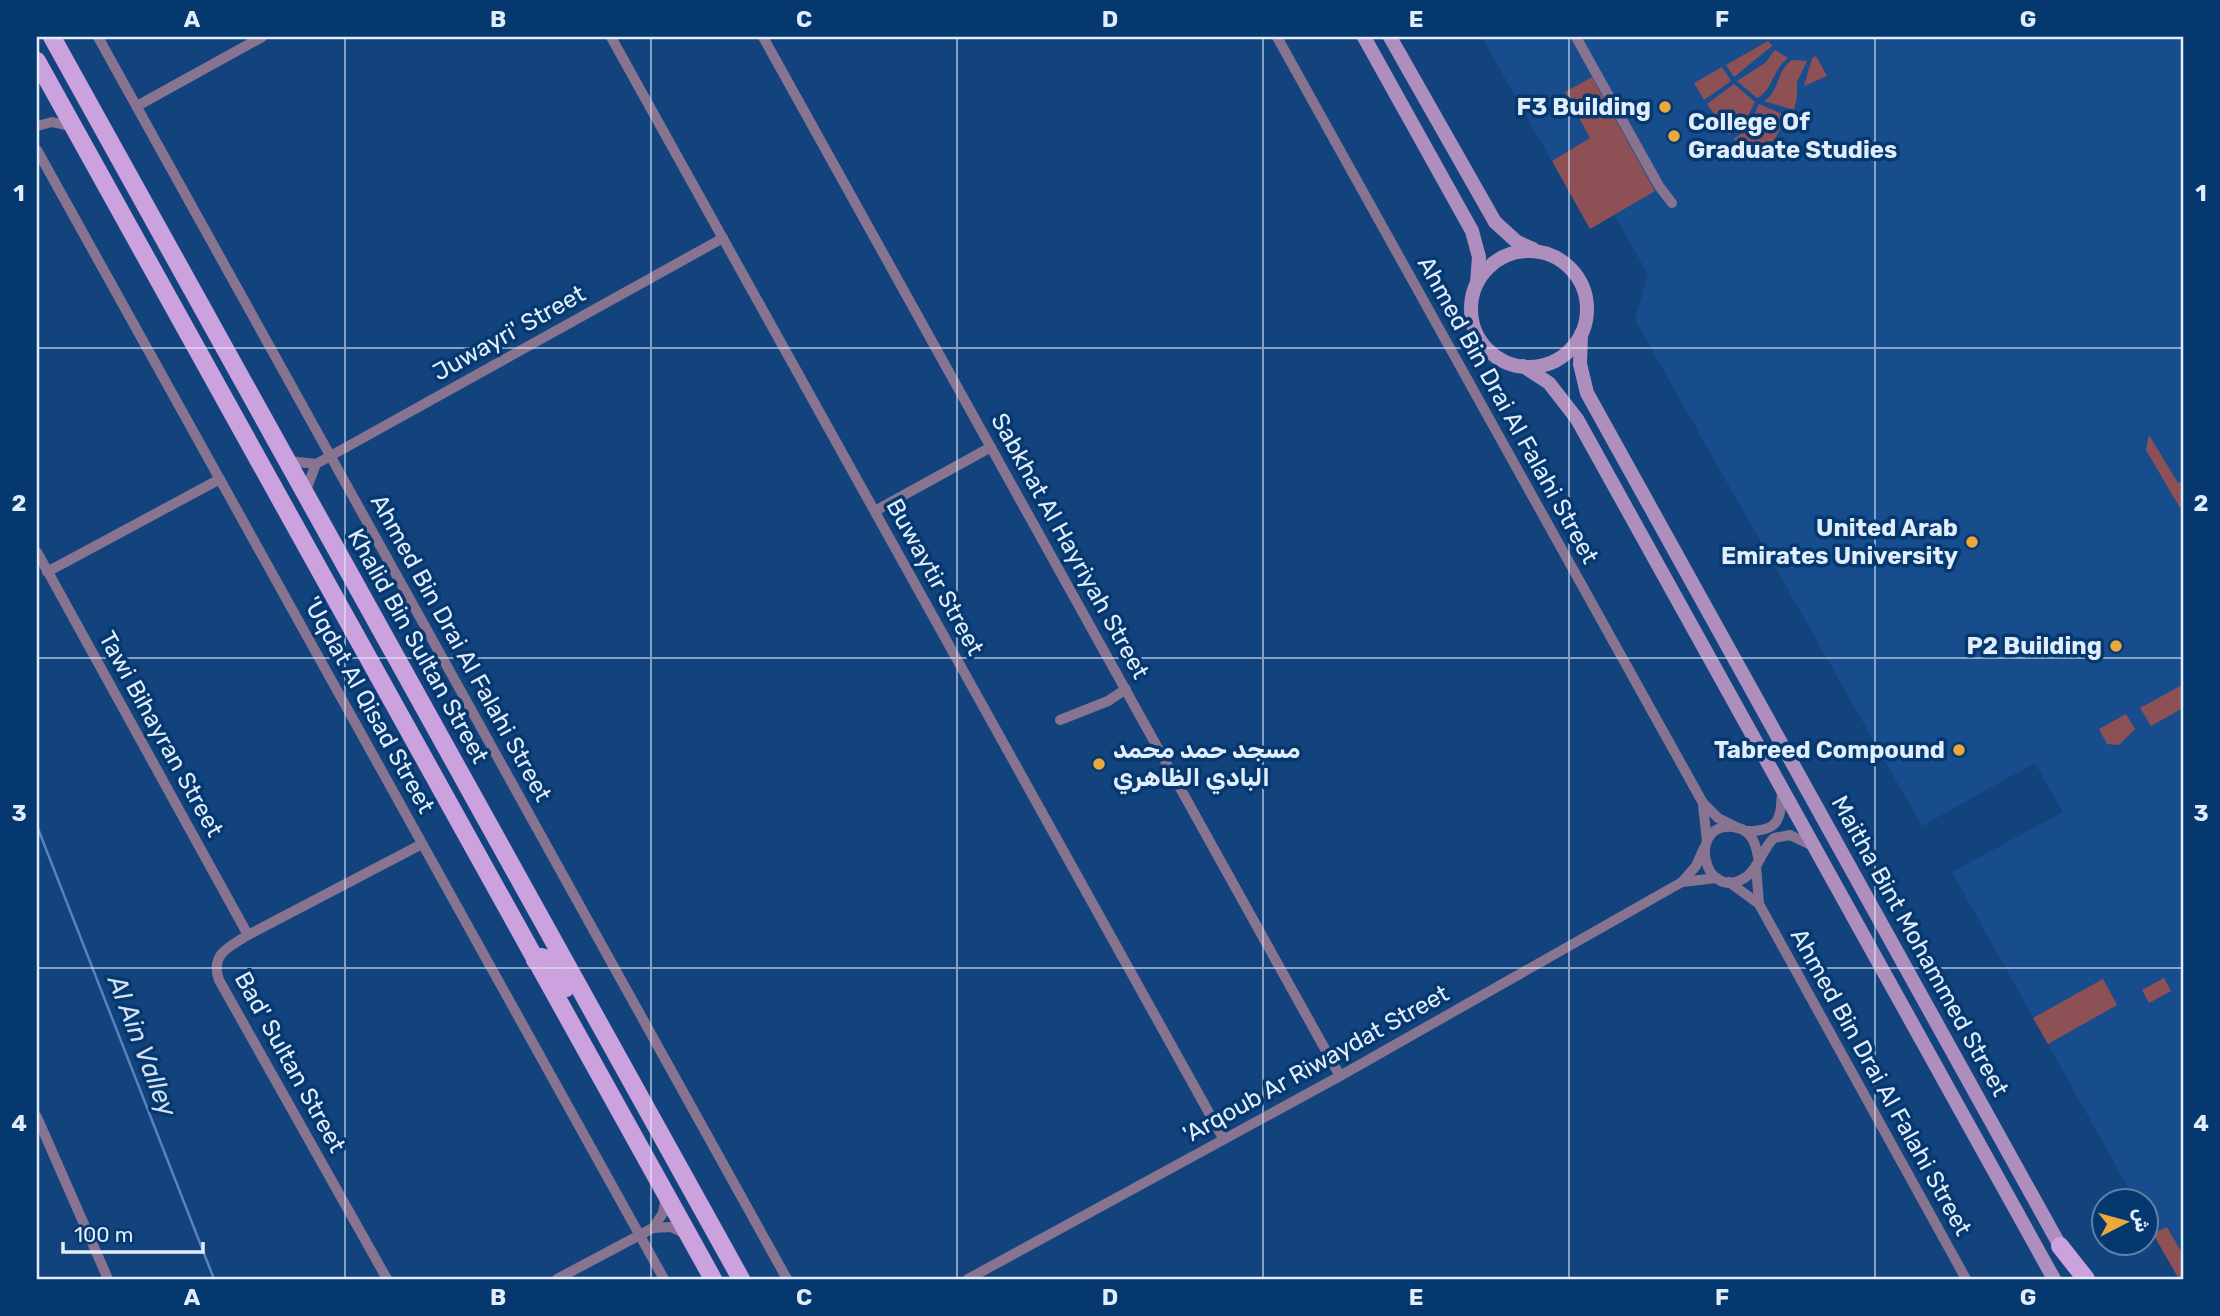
<svg xmlns="http://www.w3.org/2000/svg" width="2220" height="1316" viewBox="0 0 2220 1316" font-family="Rubik,'Noto Naskh Arabic',sans-serif">
  <style>
    .built { fill: #184d8d }
    .green { fill: #8d5155 }
    .lines { fill: none; stroke-linecap: round; stroke-linejoin: round }
    .stream { stroke: #5683bd; stroke-width: 2.5 }
    .minor { stroke: #887491; stroke-width: 10 }
    .secondary { stroke: #ae8ebc; stroke-width: 14 }
    .primary { stroke: #cba2dd; stroke-width: 18 }
    .grid { fill: none; stroke: #e2edfb; stroke-width: 2; stroke-opacity: 0.55 }
    .poi-dot { fill: #eca93a; stroke: #063870; stroke-width: 2.5 }
    .labels { text-anchor: middle; dominant-baseline: central; stroke-width: 7; stroke-linejoin: round; paint-order: stroke }
    .poi-label { font-size: 24px; font-weight: bold; fill: #e2edfb; stroke: #063870; text-anchor: end }
    .street-label { font-size: 24px; fill: #e2edfb; stroke: #063870 }
    .water-label { font-size: 26px; font-style: italic; fill: #d5e1f2; stroke: #063870 }
    .neatline { fill: none; stroke: #e2edfb; stroke-width: 2.5 }
    .grid-label { font-size: 23px; text-anchor: middle; font-weight: bold; fill: #e2edfb }
  </style>
  <rect width="100%" height="100%" fill="#13437c"/>
  <!-- built -->
  <path class="built" d="M1482,37H2183V1279H2179L2147,1221L2146,1200H2135L1952,872L2063,812L2035,763L1922,826L1635,320L1648,274L1614,215L1590,229Z"/>
  <!-- green -->
  <g class="green">
    <path d="M1768,41L1772,46L1734,77L1726,65Z"/>
    <path d="M1775,50L1788,58C1771,71 1774,89 1757,98L1737,81L1765,63Z"/>
    <path d="M1816,56L1827,76L1804,86L1812,58Z"/>
    <path d="M1792,60L1807,61L1797,82V97L1794,110L1764,101C1780,91 1776,71 1792,60Z"/>
    <path d="M1722,67L1731,81L1704,100L1694,83Z"/>
    <path d="M1592,77L1655,191L1590,229L1552,161L1590,138L1565,92Z"/>
    <path d="M1734,84L1755,102L1743,126L1729,135L1707,104Z"/>
    <path d="M1759,104L1787,116L1774,140L1753,149L1733,139L1748,129Z"/>
    <path d="M2149,435L2178,483L2183,481V506L2180,508L2146,450Z"/>
    <path d="M2182,685L2183,708L2151,726L2140,708Z"/>
    <path d="M2126,714L2135,729L2119,745L2107,744L2099,729Z"/>
    <path d="M2164,978L2171,991L2149,1003L2142,990Z"/>
    <path d="M2103,979L2117,1005L2048,1044L2033,1018Z"/>
    <path d="M2167,1227L2183,1255V1279H2179L2153,1234Z"/>
  </g>
  <g class="lines">
    <!-- stream -->
    <path class="stream" d="M37,826L214,1279"/>
    <!-- minor -->
    <g class="minor">
      <path d="M98,37L787,1279"/>
      <path d="M611,37L1223,1138"/>
      <path d="M763,37L1340,1076"/>
      <path d="M1277,37L1703,803L1718,818L1738,828"/>
      <path d="M1576,37L1659,186L1672,203"/>
      <path d="M137,106L262,37"/>
      <path d="M37,126L52,122L73,127"/>
      <path d="M37,150L664,1279"/>
      <path d="M288,461L316,464L723,238"/>
      <path d="M305,493L316,464"/>
      <path d="M875,511L991,447"/>
      <path d="M37,552L248,935"/>
      <path d="M47,572L220,479"/>
      <path d="M1060,720L1108,701L1126,689"/>
      <path d="M1703,805L1707,841"/>
      <path d="M1745,831C1780,832 1781,819 1782,789"/>
      <path d="M1758,857C1756,845 1752,831 1738,828C1685,816 1702,906 1746,877C1759,868 1762,849 1774,838L1790,835L1813,846"/>
      <path d="M1756,866L1759,904L1966,1279"/>
      <path d="M1682,882L1717,878"/>
      <path d="M1729,882L1759,904"/>
      <path d="M37,1117L108,1279"/>
      <path d="M653,1228L663,1213L666,1196"/>
      <path d="M387,1279L219,980C210,954 229,947 248,935L422,844"/>
      <path d="M557,1279L653,1228L671,1227L686,1234"/>
      <path d="M968,1279L1340,1076L1682,882L1696,866L1704,848"/>
    </g>
    <!-- secondary -->
    <g class="secondary">
      <path d="M1364,37L1472,231L1479,257L1477,283"/>
      <path d="M1390,37L1495,222L1517,242L1533,249"/>
      <circle cx="1529" cy="309" r="58"/>
      <path d="M1581,334L1580,364L1587,393L2064,1253"/>
      <path d="M1523,366L1549,383L1577,419L2054,1279"/>
    </g>
    <!-- primary -->
    <g class="primary">
      <path d="M52,37L741,1279"/>
      <path d="M37,61L713,1279"/>
      <path d="M535,960L541,957L548,959L566,988"/>
      <path d="M2060,1246L2086,1279"/>
    </g>
  </g>
  <!-- grid -->
  <path class="grid" d="M345,37V1279M651,37V1279M957,37V1279M1263,37V1279M1569,37V1279M1875,37V1279M37,348H2183M37,658H2183M37,968H2183"/>
  <!-- markers -->
  <g class="poi-dot">
    <circle cx="1665" cy="107" r="7"/>
    <circle cx="1674" cy="136" r="7"/>
    <circle cx="1972" cy="542" r="7"/>
    <circle cx="2116" cy="646" r="7"/>
    <circle cx="1959" cy="750" r="7"/>
    <circle cx="1099" cy="764" r="7"/>
  </g>
  <g class="labels">
    <!-- poi labels -->
    <g class="poi-label">
      <text x="1651" y="107">F3 Building</text>
      <text x="1688" y="122" text-anchor="start">College Of<tspan x="1688" dy="28">Graduate Studies</tspan></text>
      <text x="1958" y="528">United Arab<tspan x="1958" dy="28">Emirates University</tspan></text>
      <text x="2102" y="646">P2 Building</text>
      <text x="1113" y="750" text-anchor="start">مسجد حمد محمد<tspan x="1113" dy="28">البادي الظاهري</tspan></text>
      <text x="1945" y="750">Tabreed Compound</text>
    </g>
    <!-- street labels -->
    <g class="street-label">
      <text transform="translate(509 333) rotate(-29)">Juwayri' Street</text>
      <text transform="translate(1508 410) rotate(61)">Ahmed Bin Drai Al Falahi Street</text>
      <text transform="translate(1070 546) rotate(61)">Sabkhat Al Hayriyah Street</text>
      <text transform="translate(935 577) rotate(61)">Buwaytir Street</text>
      <text transform="translate(418 646) rotate(61)">Khalid Bin Sultan Street</text>
      <text transform="translate(461 648) rotate(61)">Ahmed Bin Drai Al Falahi Street</text>
      <text transform="translate(369 705) rotate(61)">'Uqdat Al Qisad Street</text>
      <text transform="translate(161 734) rotate(61)">Tawi Bihayran Street</text>
      <text transform="translate(1920 946) rotate(61)">Maitha Bint Mohammed Street</text>
      <text transform="translate(290 1062) rotate(61)">Bad' Sultan Street</text>
      <text transform="translate(1316 1064) rotate(-29)">'Arqoub Ar Riwaydat Street</text>
      <text transform="translate(1881 1082) rotate(61)">Ahmed Bin Drai Al Falahi Street</text>
    </g>
    <!-- water labels -->
    <g class="water-label">
      <text transform="translate(142 1046) rotate(69)">Al Ain Valley</text>
    </g>
  </g>
  <!-- border -->
  <rect width="2220" height="1316" fill="none" stroke="#063870" stroke-width="77"/>
  <!-- north arrow -->
  <g transform="translate(2125 1222) rotate(84)"><circle r="33" fill="#063870" stroke="#5e80a8" stroke-width="2"/>
  <path d="M0-5L12 26L0 18L-12 26Z" fill="#eca93a"/>
  <text y="-10" font-size="19" font-weight="bold" text-anchor="middle" fill="#e2edfb">ش</text>
  </g>
  <!-- scale -->
  <path d="M63 1242v10h140v-10" fill="none" stroke="#e2edfb" stroke-width="3.5"/>
  <text x="74" y="1242" font-size="21" fill="#e2edfb" stroke="#063870" stroke-width="5" paint-order="stroke">100 m</text>
  <rect x="38" y="38" width="2144" height="1240" class="neatline"/>
  <g class="grid-label">
    <text x="192" y="27">A</text>
    <text x="498" y="27">B</text>
    <text x="804" y="27">C</text>
    <text x="1110" y="27">D</text>
    <text x="1416" y="27">E</text>
    <text x="1722" y="27">F</text>
    <text x="2028" y="27">G</text>
    <text x="19" y="201">1</text>
    <text x="2201" y="201">1</text>
    <text x="19" y="511">2</text>
    <text x="2201" y="511">2</text>
    <text x="19" y="821">3</text>
    <text x="2201" y="821">3</text>
    <text x="19" y="1131">4</text>
    <text x="2201" y="1131">4</text>
    <text x="192" y="1305">A</text>
    <text x="498" y="1305">B</text>
    <text x="804" y="1305">C</text>
    <text x="1110" y="1305">D</text>
    <text x="1416" y="1305">E</text>
    <text x="1722" y="1305">F</text>
    <text x="2028" y="1305">G</text>
  </g>
</svg>
